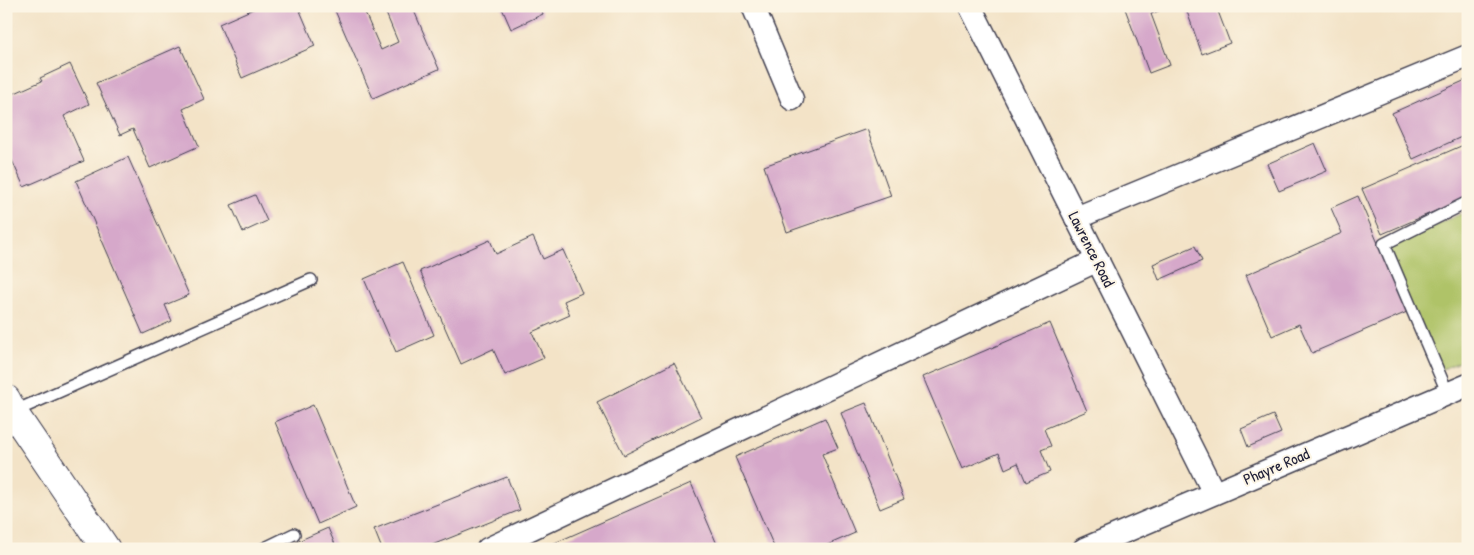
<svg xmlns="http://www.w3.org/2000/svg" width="1474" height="555" viewBox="0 0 1474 555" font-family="'Patrick Hand',sans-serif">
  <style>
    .green { fill: #afc367; stroke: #687251 }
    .building { fill: #d6a8ca }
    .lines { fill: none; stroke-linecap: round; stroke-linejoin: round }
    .lane-casing { stroke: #413f50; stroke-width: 14 }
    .street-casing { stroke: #413f50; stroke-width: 25 }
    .highway-casing { stroke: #413f50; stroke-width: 30 }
    .lane { stroke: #fff; stroke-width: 11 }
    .street { stroke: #fff; stroke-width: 22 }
    .highway { stroke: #fff; stroke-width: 28 }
    .labels { text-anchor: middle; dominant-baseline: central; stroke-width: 4; stroke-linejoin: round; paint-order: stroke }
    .street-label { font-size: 16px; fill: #22223b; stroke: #fcf5e5 }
  </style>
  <rect width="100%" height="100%" fill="#fcf5e5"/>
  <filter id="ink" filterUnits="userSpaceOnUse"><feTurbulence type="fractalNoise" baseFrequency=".02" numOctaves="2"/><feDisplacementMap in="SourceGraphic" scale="10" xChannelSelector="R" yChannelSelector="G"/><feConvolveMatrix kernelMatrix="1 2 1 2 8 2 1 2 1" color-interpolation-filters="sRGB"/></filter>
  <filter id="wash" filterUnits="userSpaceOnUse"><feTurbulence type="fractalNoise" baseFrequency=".0096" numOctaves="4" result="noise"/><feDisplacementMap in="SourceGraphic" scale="20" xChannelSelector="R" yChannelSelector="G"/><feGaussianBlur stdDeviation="1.12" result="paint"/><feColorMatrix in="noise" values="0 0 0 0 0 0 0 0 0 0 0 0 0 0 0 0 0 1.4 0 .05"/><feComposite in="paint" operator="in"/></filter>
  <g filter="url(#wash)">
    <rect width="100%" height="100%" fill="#f3e3c7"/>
    <!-- green -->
    <path class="green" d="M1468,211V358L1436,372L1383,247Z"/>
    <g id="blocks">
      <!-- building -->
      <g class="building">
        <path d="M260,6H298L315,46L242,78L219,24Z"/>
        <path d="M333,6H362L381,50L398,42L383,6H412L439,69L373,98Z"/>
        <path d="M501,6H540L543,14L511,29Z"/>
        <path d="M1124,6H1171L1151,14L1170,65L1149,73Z"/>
        <path d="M1185,6H1216L1230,43L1202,54Z"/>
        <path d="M180,46L204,99L183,109L199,146L150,168L133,129L120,135L96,83Z"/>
        <path d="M70,64L89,104L64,116L84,161L24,187L6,147V97L42,81L40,78Z"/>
        <path d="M1468,79V134L1413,159L1392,113Z"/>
        <path d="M867,129L891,196L787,232L764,166Z"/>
        <path d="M1315,143L1327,171L1279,191L1267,164Z"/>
        <path d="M1468,143V197L1382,234L1362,189Z"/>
        <path d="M128,157L189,295L165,305L172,321L143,334L76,181Z"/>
        <path d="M255,195L267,221L243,232L231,205Z"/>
        <path d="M1358,196L1407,312L1312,353L1299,324L1272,336L1246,275L1342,233L1331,208Z"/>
        <path d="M533,237L543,259L563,250L582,293L564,301L570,315L532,332L544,358L505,375L493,349L461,364L420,271L490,240L496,254Z"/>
        <path d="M1195,246L1202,261L1159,280L1153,264Z"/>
        <path d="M403,262L434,335L396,352L364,279Z"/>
        <path d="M1050,323L1087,411L1044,429L1051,446L1041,450L1050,472L1026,482L1018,463L1005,469L999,453L962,469L923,377Z"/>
        <path d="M674,363L701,417L624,455L597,402Z"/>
        <path d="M866,403L904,499L880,509L841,413Z"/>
        <path d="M313,405L356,507L318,524L275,422Z"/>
        <path d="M1273,415L1281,433L1248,447L1241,429Z"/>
        <path d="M825,418L838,448L822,454L855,533L818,549H775L735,457Z"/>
        <path d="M507,477L520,510L422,549H382L374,529Z"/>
        <path d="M691,483L719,549H541Z"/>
        <path d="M328,528L337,549H280Z"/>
      </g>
    </g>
  </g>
  <g filter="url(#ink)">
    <use href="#blocks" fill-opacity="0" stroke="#413f50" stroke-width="1"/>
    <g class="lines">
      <defs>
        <g id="lane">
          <path d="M1448,394L1384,244L1468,202"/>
          <path d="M13,412L311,280"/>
          <path d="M263,549L294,534"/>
        </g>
        <g id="street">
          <path d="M753,6L792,99"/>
          <path d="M970,6L1214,493"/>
          <path d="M1076,218L1468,56"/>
          <path d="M488,549L1098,260"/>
          <path d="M1084,549L1468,385"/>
        </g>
        <path id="highway" d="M6,399L13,412L106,549"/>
      </defs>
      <!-- lane casing -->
      <use href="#lane" class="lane-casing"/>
      <!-- street casing -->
      <use href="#street" class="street-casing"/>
      <!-- highway casing -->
      <use href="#highway" class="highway-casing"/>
      <!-- lane -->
      <use href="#lane" class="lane"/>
      <!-- street -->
      <use href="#street" class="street"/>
      <!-- highway -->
      <use href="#highway" class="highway"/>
    </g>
  </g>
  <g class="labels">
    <!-- street labels -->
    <g class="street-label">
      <text transform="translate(1092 249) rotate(63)">Lawrence Road</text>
      <text transform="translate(1276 466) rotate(-23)">Phayre Road</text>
    </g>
  </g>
  <!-- margin -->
  <rect width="1474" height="555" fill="none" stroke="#fcf5e5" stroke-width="25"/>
</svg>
